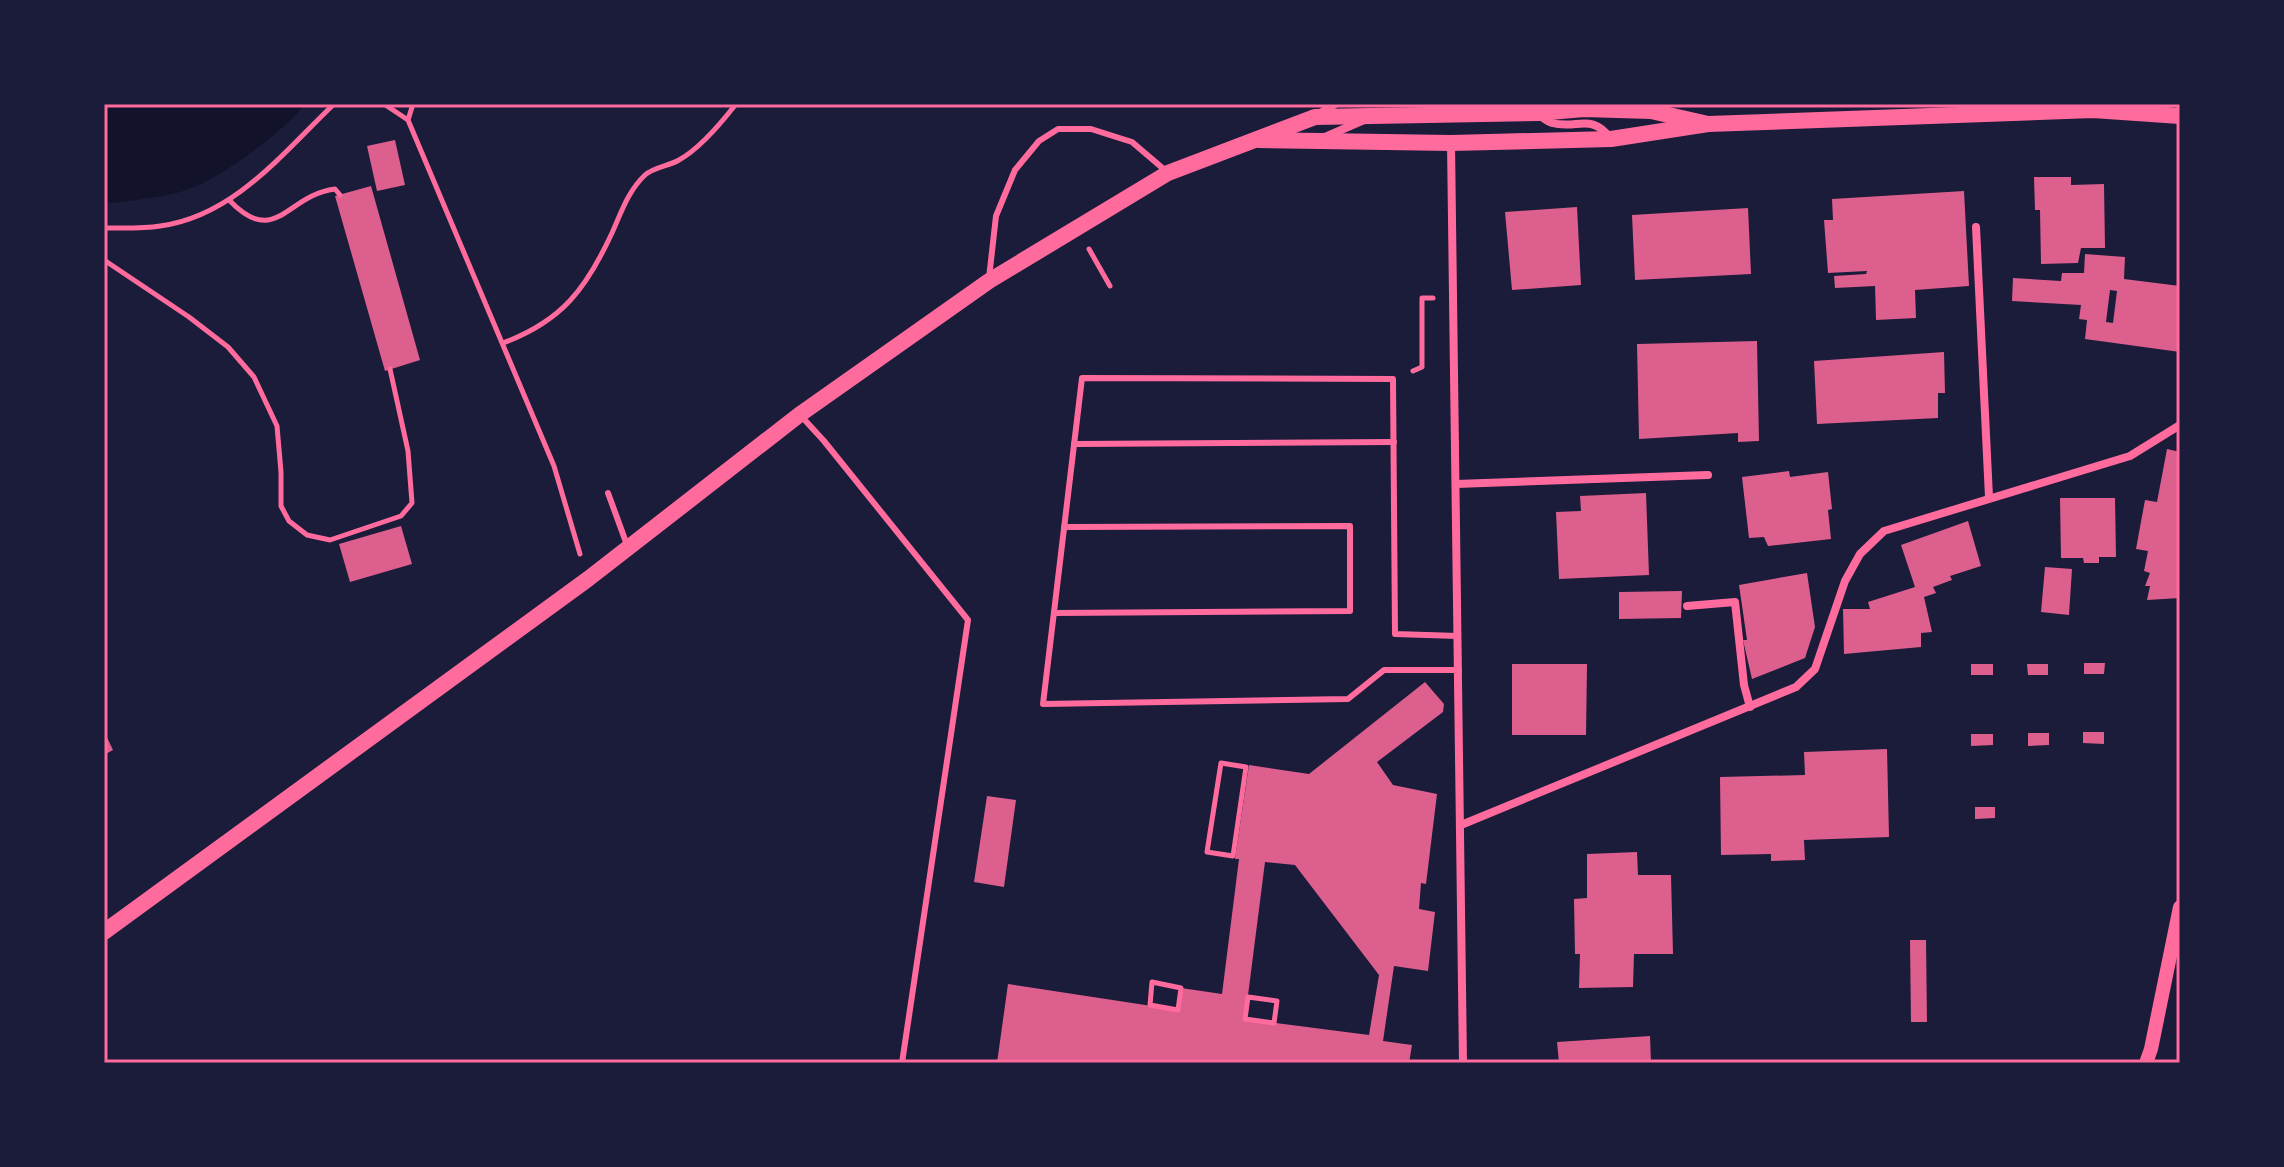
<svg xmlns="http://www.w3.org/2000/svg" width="2284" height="1167" viewBox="0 0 2284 1167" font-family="'Roboto Serif',serif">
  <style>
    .water { fill: #12122b }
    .building { fill: #dd5f8e; fill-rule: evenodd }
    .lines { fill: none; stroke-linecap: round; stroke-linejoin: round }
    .path { stroke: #ff6b9d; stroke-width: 5 }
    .service { stroke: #ff6b9d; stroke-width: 6 }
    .minor { stroke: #ff6b9d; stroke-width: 8 }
    .tertiary { stroke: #ff6b9d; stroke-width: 14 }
    .secondary { stroke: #ff6b9d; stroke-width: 16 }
    .neatline { fill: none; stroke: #ff6b9d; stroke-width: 3 }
  </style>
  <rect width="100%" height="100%" fill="#1b1b3a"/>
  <!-- water -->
  <path class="water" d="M104,104H305C284,131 226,174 194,187C170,197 140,199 114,203L104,202Z"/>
  <!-- building -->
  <g class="building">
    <path d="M395,140L405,185L377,191L367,146Z"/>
    <path d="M2034,177H2071V185L2104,184L2105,248H2081L2078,263L2041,264L2040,210H2035Z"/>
    <path d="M371,186L420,360L385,371L335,196Z"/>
    <path d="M1964,191L1969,286L1915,290L1916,318L1876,320L1875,286L1835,288L1834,276L1866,274L1867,271L1828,273L1824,220H1833L1832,199Z"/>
    <path d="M1577,207L1581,285L1512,290L1505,212Z"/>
    <path d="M1748,208L1751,274L1635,280L1632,215Z"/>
    <path d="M2085,254L2125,257L2124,279L2180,286V352L2085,339L2087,320L2079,319L2081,305L2012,301L2013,278L2061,281L2062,273H2084ZM2110,290L2117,291L2113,323L2106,322Z"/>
    <path d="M1757,341L1759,441L1738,442V433L1639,439L1637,344Z"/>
    <path d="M1944,352L1945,393H1938V418L1817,424L1814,361Z"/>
    <path d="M2167,449L2180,452V598L2147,600L2150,586H2145L2150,573L2144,571L2148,551L2136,549L2145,500L2157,502Z"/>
    <path d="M1789,471L1790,477L1828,472L1832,509L1828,510L1831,539L1768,546L1764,537L1749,538L1742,477Z"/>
    <path d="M1646,493L1649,575L1559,579L1556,512L1581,511L1580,496Z"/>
    <path d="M2060,498H2115L2116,557H2099V563H2084L2083,558H2061Z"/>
    <path d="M1968,521L1981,566L1950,576L1952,580L1933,587L1936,593L1924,597L1932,632L1921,633V647L1844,654L1843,609H1870L1868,602L1915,587L1901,545Z"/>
    <path d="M401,526L412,564L350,582L339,544Z"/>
    <path d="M2045,567L2072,569L2069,615L2041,612Z"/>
    <path d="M1807,573L1815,627L1805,658L1752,679L1743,640H1747L1739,585Z"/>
    <path d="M1682,591L1681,618L1619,619V592Z"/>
    <path d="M2084,663H2105L2104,674H2084Z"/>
    <path d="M1512,664H1587L1586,735H1512Z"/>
    <rect x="1971" y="664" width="22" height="11"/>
    <path d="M2027,664H2048V675H2028Z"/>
    <path d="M1425,682L1444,704L1443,712L1377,762L1393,785L1437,794L1426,884L1421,883L1419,909L1435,912L1428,971L1394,966L1383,1041L1412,1045L1409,1063H997L1008,984L1178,1010L1181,988L1222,994L1239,859H1235L1249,765L1309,774ZM1265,862L1295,865L1379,975L1369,1035L1245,1019Z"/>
    <path d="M104,731L113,750L104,755Z"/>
    <path d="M2083,732H2104V744L2083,743Z"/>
    <path d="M2028,733H2049V745L2028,746Z"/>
    <path d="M1971,734H1993V745L1971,746Z"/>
    <path d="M1887,749L1889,837L1804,840L1805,860L1771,861V854L1721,855L1720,777L1805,775L1804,752Z"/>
    <path d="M987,796L1016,800L1004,887L974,882Z"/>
    <path d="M1975,807H1995V818L1975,819Z"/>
    <path d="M1637,852L1638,875H1671L1673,954H1634L1633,987L1579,988L1580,954H1575L1574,899L1587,898V854Z"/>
    <path d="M1910,940H1926L1927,1022H1911Z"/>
    <path d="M1650,1036L1651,1063H1559L1557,1042Z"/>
  </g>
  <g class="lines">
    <!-- path -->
    <g class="path">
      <path d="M384,104L408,120L413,104"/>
      <path d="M408,120L554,466L580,554"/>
      <path d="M229,200C276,249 286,195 335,189L340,195"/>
      <path d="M104,228C122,228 142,229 160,226C234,216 283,153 334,104"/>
      <path d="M1089,249L1110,286"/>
      <path d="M104,260L189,317L228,347L254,377L277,426L281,472V506L289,521L307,535L330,540L401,516L412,503L408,451L390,369"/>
      <path d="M503,343C562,321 586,289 612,233C621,213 628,191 645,175C654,167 669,166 679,160C699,149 722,122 736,104"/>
      <path d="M1413,371L1422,367V298H1433"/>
      <path d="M1221,763L1246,767L1233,856L1207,852Z"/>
      <path d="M1152,982L1181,988L1178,1010L1150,1005Z"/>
      <path d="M1248,997L1277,1001L1274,1023L1245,1019Z"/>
    </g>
    <!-- service -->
    <g class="service">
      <path d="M989,278L996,216L1015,170L1039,141L1058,129H1091L1132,142L1166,171"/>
      <path d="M802,417L824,441L968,620L902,1063"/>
      <path d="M1074,444L1394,442"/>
      <path d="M608,493L627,545"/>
      <path d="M1054,613L1350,611V526L1064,527"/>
      <path d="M1458,636L1395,634L1393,379L1082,378L1043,704L1348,699L1384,670H1459"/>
    </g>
    <!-- minor -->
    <g class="minor">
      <path d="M1526,104C1534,110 1543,120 1552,123C1577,130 1591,112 1611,139"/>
      <path d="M1319,114L1335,104"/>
      <path d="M1325,137L1364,120"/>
      <path d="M1451,143L1463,1063"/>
      <path d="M1976,227L1989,497"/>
      <path d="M1456,484L1708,475"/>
      <path d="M1687,606L1735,602L1744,685L1750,707"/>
      <path d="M1461,825L1796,687L1815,669L1845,581L1860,554L1884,531L2130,456L2180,425"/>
    </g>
    <!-- tertiary -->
    <path class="tertiary" d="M2146,1063L2151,1049L2180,907"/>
    <!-- secondary -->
    <g class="secondary">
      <path d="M1259,140L1451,143L1611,139L1708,124L2093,110L2180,116"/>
      <path d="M104,932L588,579L799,415L989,281L1168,173L1315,117L1538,113L1584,109L1651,111L1708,124"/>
    </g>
  </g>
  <!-- border -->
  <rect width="2284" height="1167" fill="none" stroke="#1b1b3a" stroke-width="212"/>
  <rect x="106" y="106" width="2072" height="955" class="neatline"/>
</svg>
